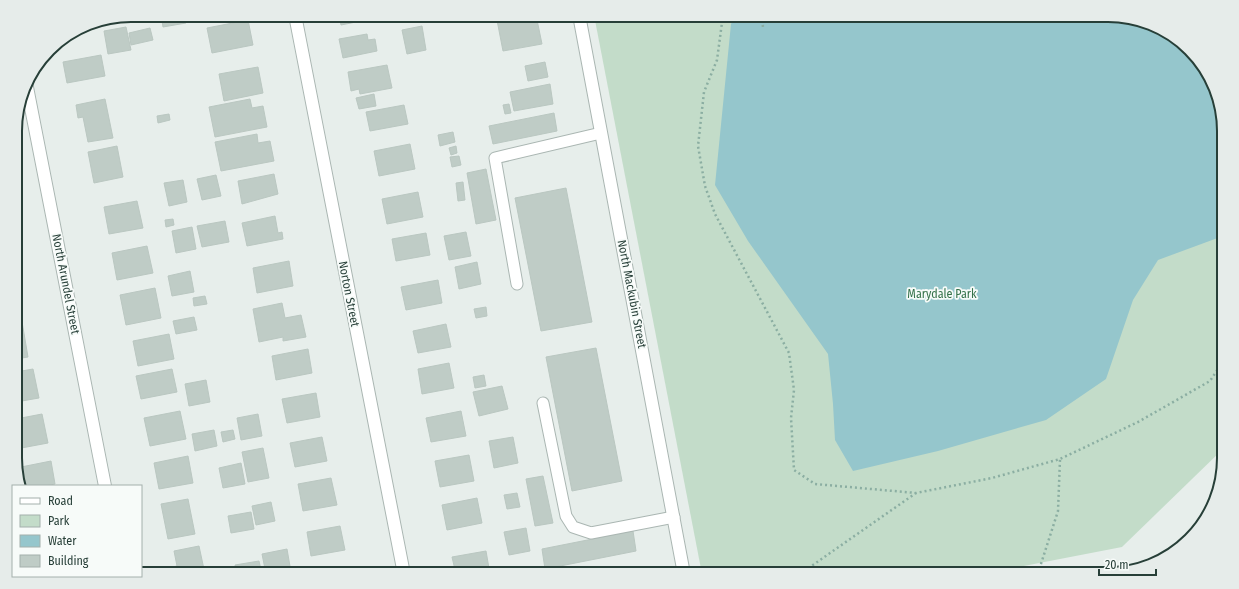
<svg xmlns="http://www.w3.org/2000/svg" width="1239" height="589" viewBox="0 0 1239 589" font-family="'Fira Sans Condensed',sans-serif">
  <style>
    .green { fill: #c3dcc9 }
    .water { fill: #95c6cc }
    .building { fill: #bfccc6; stroke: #bac7c1 }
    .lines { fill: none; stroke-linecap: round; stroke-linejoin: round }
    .lane-casing { stroke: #aab6b2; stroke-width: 13 }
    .street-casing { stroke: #aab6b2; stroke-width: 14 }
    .path { stroke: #8baea2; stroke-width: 2.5; stroke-dasharray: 2 3; stroke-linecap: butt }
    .lane { stroke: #fff; stroke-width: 11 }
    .street { stroke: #fff; stroke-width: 12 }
    .rail { stroke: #627a73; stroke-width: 3; stroke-dasharray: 8 4; stroke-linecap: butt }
    .labels { text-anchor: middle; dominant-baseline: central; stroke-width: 3.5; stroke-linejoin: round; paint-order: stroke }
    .street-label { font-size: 12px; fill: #273f38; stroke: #f7fbf9 }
    .park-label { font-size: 12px; fill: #35724a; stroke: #f7fbf9 }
    .rim { fill: none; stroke: #273f38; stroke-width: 2 }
  </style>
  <rect width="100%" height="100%" fill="#e7eeeb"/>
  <!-- green -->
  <path class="green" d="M594,15H1108L1159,27L1200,61L1223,116L1224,448L1122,547L983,574H702Z"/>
  <!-- water -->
  <path class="water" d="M736,15H1108L1159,27L1200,61L1223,116V236L1158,260L1133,300L1106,379L1046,420L938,451L853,471L835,440L833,404L828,354L748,241L715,185L731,24Z"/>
  <!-- building -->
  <g class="building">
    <path d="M161,15H184L186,23L163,27Z"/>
    <path d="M339,15H375L376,18L341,25Z"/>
    <path d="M496,15H536L542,44L503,51Z"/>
    <path d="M248,20L253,45L212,53L207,28Z"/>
    <path d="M422,26L426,50L407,54L402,30Z"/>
    <path d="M126,27L131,50L108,54L104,31Z"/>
    <path d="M150,28L153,40L131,45L129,33Z"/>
    <path d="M367,34L368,40L375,39L377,51L343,58L339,39Z"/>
    <path d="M101,55L105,76L67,83L63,62Z"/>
    <path d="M545,62L548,77L528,81L525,66Z"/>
    <path d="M387,65L392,88L360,94L359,89L351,91L348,72Z"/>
    <path d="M258,67L263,93L224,101L219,74Z"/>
    <path d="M550,84L553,104L514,111L510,92Z"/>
    <path d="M374,94L376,106L359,109L356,98Z"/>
    <path d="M105,99L113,138L88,142L83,117L78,118L76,105Z"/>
    <path d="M250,99L252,108L263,106L267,127L215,137L209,107Z"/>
    <path d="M509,104L511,113L505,114L503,105Z"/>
    <path d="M404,105L408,124L370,131L366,112Z"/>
    <path d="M554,113L557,131L493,144L489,126Z"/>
    <path d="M169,114L170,120L158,123L157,116Z"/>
    <path d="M453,132L455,142L440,146L438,135Z"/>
    <path d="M257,134L258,143L270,141L274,161L221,171L215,142Z"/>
    <path d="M410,144L415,169L379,176L374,151Z"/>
    <path d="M117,146L123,177L94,183L88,152Z"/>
    <path d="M456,146L457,153L451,155L449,148Z"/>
    <path d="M459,156L461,165L452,167L450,157Z"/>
    <path d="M486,169L496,220L476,224L467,173Z"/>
    <path d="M274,174L278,194L242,204L238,181Z"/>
    <path d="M216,175L221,196L202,200L197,179Z"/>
    <path d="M183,180L187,202L169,206L164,183Z"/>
    <path d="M463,182L465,200L458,201L456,183Z"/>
    <path d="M566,188L592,322L541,331L515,198Z"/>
    <path d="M418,192L423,217L387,224L382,199Z"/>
    <path d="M137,201L143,228L109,234L104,207Z"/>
    <path d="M275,216L278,233L282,232L283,239L247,246L242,223Z"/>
    <path d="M173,219L174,225L166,227L165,220Z"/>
    <path d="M225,221L229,242L202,247L197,226Z"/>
    <path d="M192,227L196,249L176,253L172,231Z"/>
    <path d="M466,232L471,256L449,260L444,236Z"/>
    <path d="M426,233L430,255L396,261L392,239Z"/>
    <path d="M147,246L153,273L117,280L112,253Z"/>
    <path d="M289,261L293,286L257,293L253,268Z"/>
    <path d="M477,262L481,284L459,289L455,267Z"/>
    <path d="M190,271L194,292L172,296L168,276Z"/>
    <path d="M438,280L442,303L406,310L401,287Z"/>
    <path d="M155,288L161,318L126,325L120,295Z"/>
    <path d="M205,296L207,304L194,306L193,298Z"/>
    <path d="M282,303L285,318L301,315L306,337L283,341V337L259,342L253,309Z"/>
    <path d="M486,307L487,316L476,318L474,309Z"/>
    <path d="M21,316L28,357L16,359V317Z"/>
    <path d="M194,317L197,330L176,334L173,321Z"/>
    <path d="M446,324L451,347L418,353L413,331Z"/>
    <path d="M169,334L174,359L138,366L133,341Z"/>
    <path d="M596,348L622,481L572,491L546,357Z"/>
    <path d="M308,349L312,373L276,380L272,356Z"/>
    <path d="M449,363L454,388L422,394L418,369Z"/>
    <path d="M33,369L39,398L16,402V372Z"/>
    <path d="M172,369L177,392L141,399L136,376Z"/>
    <path d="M484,375L486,386L475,388L473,377Z"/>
    <path d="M206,380L210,402L189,406L185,384Z"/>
    <path d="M502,386L508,409L479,416L473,392Z"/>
    <path d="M316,393L320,417L287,423L282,399Z"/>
    <path d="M180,411L186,439L150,446L144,418Z"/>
    <path d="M461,411L466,436L431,442L426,418Z"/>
    <path d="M42,414L48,443L16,449V419Z"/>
    <path d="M258,414L262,436L241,440L237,418Z"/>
    <path d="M214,430L217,446L195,451L192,434Z"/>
    <path d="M233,430L235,439L223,442L221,432Z"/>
    <path d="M322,437L327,461L295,467L290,443Z"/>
    <path d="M513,437L518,463L494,468L489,441Z"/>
    <path d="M263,448L269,478L248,482L242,452Z"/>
    <path d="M469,455L474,481L440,487L435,461Z"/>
    <path d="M188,456L193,483L159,489L154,463Z"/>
    <path d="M51,461L55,484L45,486H21L16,473V468Z"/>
    <path d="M241,463L245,484L223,488L219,468Z"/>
    <path d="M543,476L553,523L535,526L526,479Z"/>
    <path d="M331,478L337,505L303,511L298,484Z"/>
    <path d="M517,493L520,507L507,509L504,495Z"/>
    <path d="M477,498L482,523L447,530L442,505Z"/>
    <path d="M188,499L195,534L168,539L161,504Z"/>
    <path d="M271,502L275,521L256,525L252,506Z"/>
    <path d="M251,512L254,529L231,533L228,516Z"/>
    <path d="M340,526L345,550L311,556L307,532Z"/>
    <path d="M526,528L530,551L509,555L504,532Z"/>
    <path d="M633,531L636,551L545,569L542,549Z"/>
    <path d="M199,546L205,574H174L173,567L177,566L174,551Z"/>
    <path d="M287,549L291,572L266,574L262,554Z"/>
    <path d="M486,551L490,574H456L452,557Z"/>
    <path d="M259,561L262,574H237L235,565Z"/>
  </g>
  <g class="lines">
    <defs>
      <g id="lane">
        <path d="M517,284L495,158L601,133"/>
        <path d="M543,403L566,516L573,527L591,533L674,517"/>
      </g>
      <g id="street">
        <path d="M295,15L404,574"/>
        <path d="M579,15L684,574"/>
        <path d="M26,82L105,486"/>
      </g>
    </defs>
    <!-- lane casing -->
    <use href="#lane" class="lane-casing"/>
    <!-- street casing -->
    <use href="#street" class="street-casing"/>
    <!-- path -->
    <g class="path">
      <path d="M723,15L717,60L704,92L698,146L705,186L715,214L789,353L794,390L791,418L794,470L815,484L916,493L992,478L1060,459L1138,422L1210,381L1224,360"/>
      <path d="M762,15L763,28"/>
      <path d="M800,574L916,493"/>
      <path d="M1040,574V567L1058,511L1060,459"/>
    </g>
    <!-- lane -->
    <use href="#lane" class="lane"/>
    <!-- street -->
    <use href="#street" class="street"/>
    <!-- rail -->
    <path class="rail" d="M1166,557L1212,509"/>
  </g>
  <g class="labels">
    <!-- street labels -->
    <g class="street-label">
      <text transform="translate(66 284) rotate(79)">North Arundel Street</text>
      <text transform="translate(349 294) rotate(79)">Norton Street</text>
      <text transform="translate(632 294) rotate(79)">North Mackubin Street</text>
    </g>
    <!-- park labels -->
    <g class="park-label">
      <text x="942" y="294">Marydale Park</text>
    </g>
  </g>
  <!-- crop -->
  <path d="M0 0H1239V589H0ZM131 22H1108A109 109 0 0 1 1217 131V458A109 109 0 0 1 1108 567H131A109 109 0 0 1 22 458V131A109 109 0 0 1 131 22Z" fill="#e6ecea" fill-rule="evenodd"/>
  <path class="rim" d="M131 22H1108A109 109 0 0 1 1217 131V458A109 109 0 0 1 1108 567H131A109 109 0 0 1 22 458V131A109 109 0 0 1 131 22Z"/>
  <!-- legend -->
  <rect x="12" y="485" width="130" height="92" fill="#f7fbf9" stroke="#a4b0ac"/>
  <rect x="20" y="498" width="20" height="6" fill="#ffffff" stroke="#a4b0ac"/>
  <text x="48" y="505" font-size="12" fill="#273f38">Road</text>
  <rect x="20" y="515" width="20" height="12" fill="#c3dcc9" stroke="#a4b0ac"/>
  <text x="48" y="525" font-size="12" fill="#273f38">Park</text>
  <rect x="20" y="535" width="20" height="12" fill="#95c6cc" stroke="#a4b0ac"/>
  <text x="48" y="545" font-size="12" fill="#273f38">Water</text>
  <rect x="20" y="555" width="20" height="12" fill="#bfccc6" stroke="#a4b0ac"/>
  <text x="48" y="565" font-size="12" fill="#273f38">Building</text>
  <!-- scale -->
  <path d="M1099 569v6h57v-6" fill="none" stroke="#273f38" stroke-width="2"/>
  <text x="1105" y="569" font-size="12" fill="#273f38" stroke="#f7fbf9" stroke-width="3" paint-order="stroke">20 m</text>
</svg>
